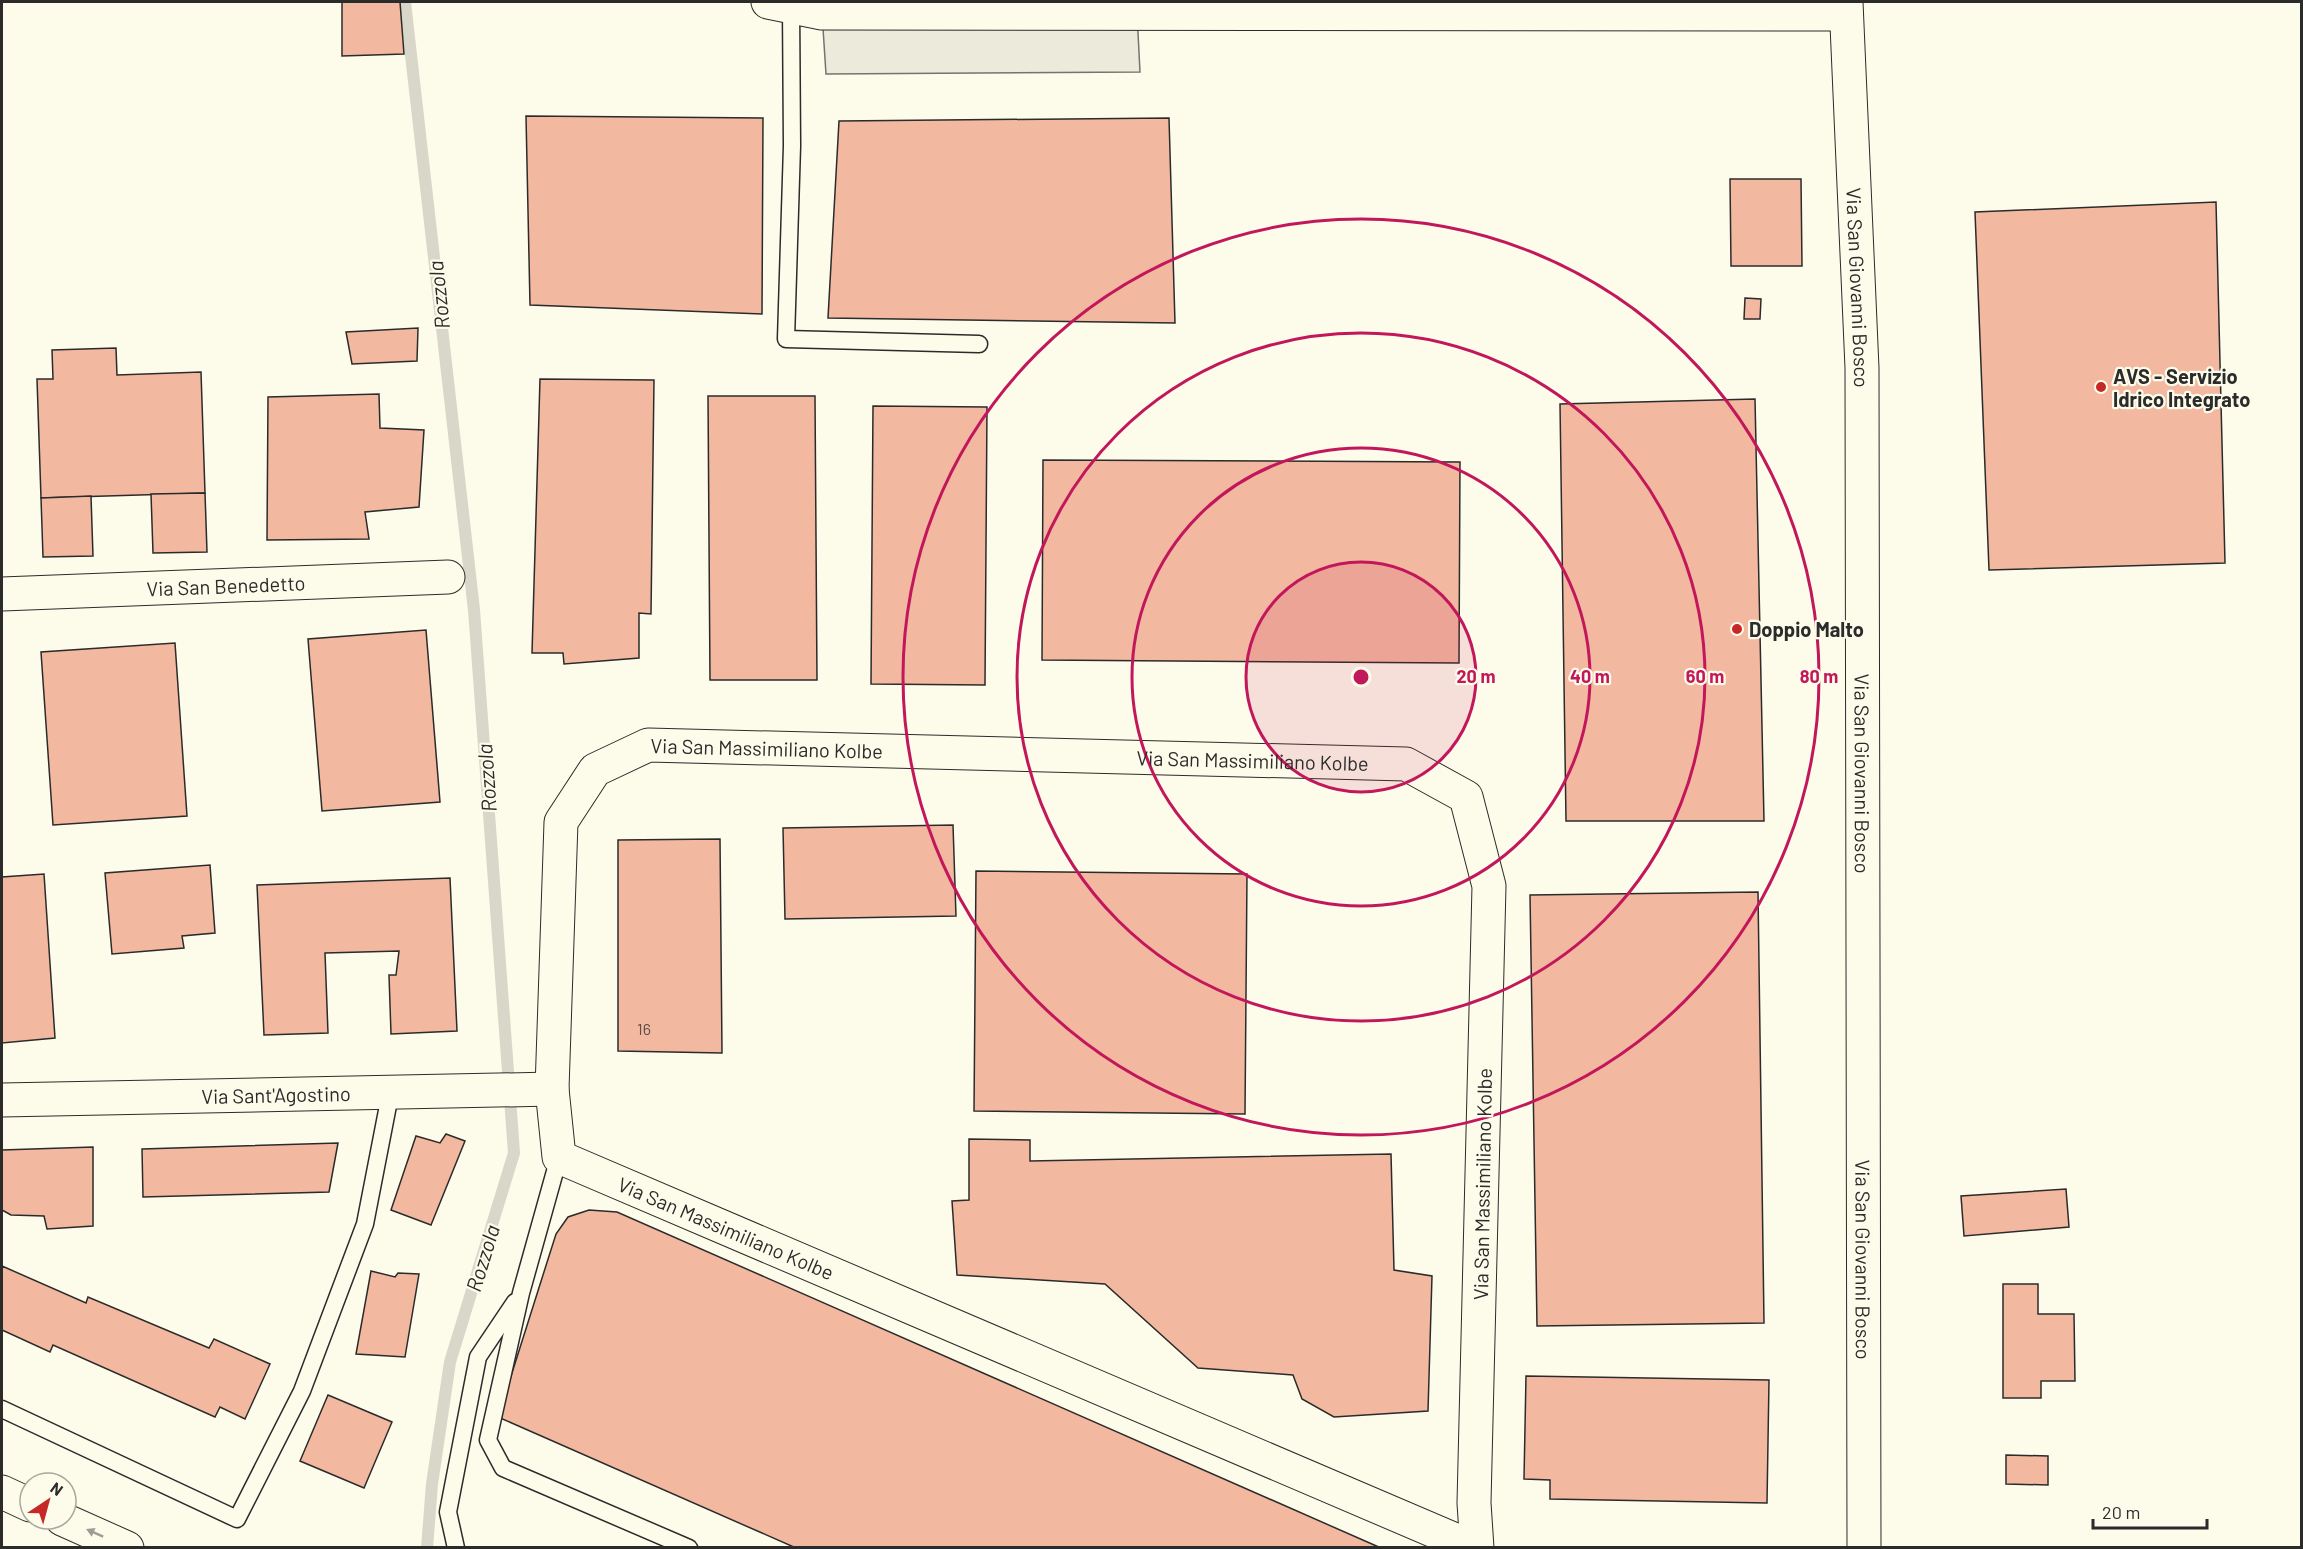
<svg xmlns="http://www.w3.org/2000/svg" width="2303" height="1549" viewBox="0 0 2303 1549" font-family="Barlow,sans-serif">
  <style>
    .parking { fill: #eceadb; stroke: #74746e; stroke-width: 1.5 }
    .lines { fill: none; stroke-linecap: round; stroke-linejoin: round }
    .stream { stroke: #d8d7c9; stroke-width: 12 }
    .building { fill: #f2b8a0; stroke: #2b2b2b; stroke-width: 1.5 }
    .lane-casing { stroke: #2b2b2b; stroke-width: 19 }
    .street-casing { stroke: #2b2b2b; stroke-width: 35 }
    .primary-casing { stroke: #2b2b2b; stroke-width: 35 }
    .lane { stroke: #fdfbea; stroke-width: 16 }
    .street { stroke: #fdfbea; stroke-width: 33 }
    .primary { stroke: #fdfbea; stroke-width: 33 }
    .oneway { fill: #9e9d94 }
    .ring { fill: none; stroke: #c2185b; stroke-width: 3 }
    .poi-dot { fill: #c62828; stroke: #fdfbea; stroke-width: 2 }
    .labels { text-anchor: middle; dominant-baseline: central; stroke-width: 4.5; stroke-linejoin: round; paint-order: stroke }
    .number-label { font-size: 16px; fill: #5d4e48 }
    .street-label { font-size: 20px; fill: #2b2b2b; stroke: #fdfbea }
    .poi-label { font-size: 20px; font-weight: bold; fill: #2b2b2b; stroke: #fdfbea; text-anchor: start }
    .water-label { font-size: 21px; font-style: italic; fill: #2b2b2b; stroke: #fdfbea }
    .centre { fill: #c2185b; stroke: #fdfbea; stroke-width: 3 }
    .ring-label { font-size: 18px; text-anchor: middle; font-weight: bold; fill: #c2185b; stroke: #fdfbea; stroke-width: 4.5; stroke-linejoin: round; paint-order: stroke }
  </style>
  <rect width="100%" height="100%" fill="#fdfbea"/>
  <!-- parking -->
  <path class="parking" d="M822,13H1137L1140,72L826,74Z"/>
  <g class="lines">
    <!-- stream -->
    <path class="stream" d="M405,2L474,610L514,1153L450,1362L432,1484L427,1548"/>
  </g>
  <!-- building -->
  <g class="building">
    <path d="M342,2H400L404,54L342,56Z"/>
    <path d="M526,116L763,118L762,314L530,305Z"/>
    <path d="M1169,118L1175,323L828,318L839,121Z"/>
    <path d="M1730,179H1801L1802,266H1731Z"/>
    <path d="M2216,202L2225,563L1989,570L1975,212Z"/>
    <path d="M1745,298L1761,299L1760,319H1744Z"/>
    <path d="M418,328L417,361L352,364L346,332Z"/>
    <path d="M116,348L117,375L201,372L205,493L41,498L37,379H53L52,350Z"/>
    <path d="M540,379L654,380L651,614L639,613V658L564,664L563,653H532Z"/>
    <path d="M379,394L380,428L424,430L419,507L365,512L369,539L267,540L268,397Z"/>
    <path d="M708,396H815L817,680H710Z"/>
    <path d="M1755,399L1764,821H1566L1560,404Z"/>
    <path d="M873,406L987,407L985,685L871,684Z"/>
    <path d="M1043,460L1460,462L1459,663L1042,660Z"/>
    <path d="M205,493L207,552L153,553L151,494Z"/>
    <path d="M91,496L93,556L43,557L41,498Z"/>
    <path d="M426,630L440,802L322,811L308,639Z"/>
    <path d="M175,643L187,816L53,825L41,652Z"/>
    <path d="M953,825L956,916L785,919L783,828Z"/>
    <path d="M720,839L722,1053L618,1051V840Z"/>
    <path d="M210,865L215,933L182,936L184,948L112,954L105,873Z"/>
    <path d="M976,871L1247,874L1245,1114L974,1111Z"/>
    <path d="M44,874L55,1038L2,1043V877Z"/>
    <path d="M450,878L457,1031L391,1034L389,975H396L399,951L325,953L328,1033L264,1035L257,885Z"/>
    <path d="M1758,892L1764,1323L1537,1326L1530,895Z"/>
    <path d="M446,1134L465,1141L431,1225L391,1210L416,1136L440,1143Z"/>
    <path d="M969,1139L1030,1140V1161L1391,1154L1394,1270L1432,1276L1428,1411L1334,1417L1302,1399L1293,1375L1198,1368L1105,1284L957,1275L952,1201L969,1200Z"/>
    <path d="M338,1143L329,1192L143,1197L142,1149Z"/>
    <path d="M93,1147V1226L47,1229L44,1216L11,1215L2,1210V1150Z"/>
    <path d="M2066,1189L2069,1227L1964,1236L1961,1196Z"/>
    <path d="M589,1210L617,1212L1381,1548H796L498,1417L556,1234L568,1217Z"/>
    <path d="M2,1266L86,1303L88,1297L209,1348L214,1339L270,1364L245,1419L220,1407L215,1417L53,1345L50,1352L2,1330Z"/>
    <path d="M371,1271L395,1277L398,1273L419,1274L405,1357L356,1354Z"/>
    <path d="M2003,1284H2038V1314H2074L2075,1381H2041V1398H2003Z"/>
    <path d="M1526,1376L1769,1380L1767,1503L1550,1499V1480L1524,1479Z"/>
    <path d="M328,1395L392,1422L364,1488L300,1461Z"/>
    <path d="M2006,1455L2048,1456V1485L2006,1484Z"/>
  </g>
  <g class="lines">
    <defs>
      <g id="lane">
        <path d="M791,6L792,146L786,339L979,344"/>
        <path d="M559,1157L521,1293L488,1440L503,1468L689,1548"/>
        <path d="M2,1409L237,1519L302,1391L365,1224L391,1090"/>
        <path d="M456,1548L448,1512L478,1357L515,1302"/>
      </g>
      <g id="street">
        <path d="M768,2L822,13L1846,14"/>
        <path id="s1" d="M1846,2L1862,368L1864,1548"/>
        <path id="s2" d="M2,594L448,577"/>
        <path id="s3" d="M2,1100L552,1089"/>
        <path id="s4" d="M1474,1548L559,1157L552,1089L561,822L595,770L648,745L1406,764L1466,797L1489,886L1474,1503L1477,1548"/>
      </g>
      <g id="primary">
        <path d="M2,1492L30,1505"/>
        <path d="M62,1519L127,1548"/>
      </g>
    </defs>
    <!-- lane casing -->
    <use href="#lane" class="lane-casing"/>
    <!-- street casing -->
    <use href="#street" class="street-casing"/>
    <!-- primary casing -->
    <use href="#primary" class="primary-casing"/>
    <!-- lane -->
    <use href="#lane" class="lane"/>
    <!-- street -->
    <use href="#street" class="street"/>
    <!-- primary -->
    <use href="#primary" class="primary"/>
  </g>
  <!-- one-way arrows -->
  <defs><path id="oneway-solid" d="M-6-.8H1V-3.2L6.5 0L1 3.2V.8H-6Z" transform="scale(1.5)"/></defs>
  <use class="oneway" href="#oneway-solid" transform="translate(95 1533) rotate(-156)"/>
  <!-- distance rings -->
  <circle cx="1361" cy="677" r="115" fill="#c2185b" fill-opacity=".12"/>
  <g class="ring">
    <circle cx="1361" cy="677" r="115"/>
    <circle cx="1361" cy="677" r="229"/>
    <circle cx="1361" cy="677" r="344"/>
    <circle cx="1361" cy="677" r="458"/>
  </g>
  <!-- markers -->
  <g class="poi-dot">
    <circle cx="2101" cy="387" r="6"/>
    <circle cx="1737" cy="629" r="6"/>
  </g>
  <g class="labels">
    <!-- number labels -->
    <g class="number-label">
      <text x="644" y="1028">16</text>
    </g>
    <!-- street labels -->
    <g class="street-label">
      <text stroke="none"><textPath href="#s1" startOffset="286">Via San Giovanni Bosco</textPath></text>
      <text stroke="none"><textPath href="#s2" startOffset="224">Via San Benedetto</textPath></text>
      <text stroke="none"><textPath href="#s4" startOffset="1570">Via San Massimiliano Kolbe</textPath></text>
      <text stroke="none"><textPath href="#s4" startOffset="2056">Via San Massimiliano Kolbe</textPath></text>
      <text stroke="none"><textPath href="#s1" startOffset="772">Via San Giovanni Bosco</textPath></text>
      <text stroke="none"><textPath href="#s3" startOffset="274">Via Sant'Agostino</textPath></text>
      <text transform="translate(1482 1184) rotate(-89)">Via San Massimiliano Kolbe</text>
      <text transform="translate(726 1228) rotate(23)">Via San Massimiliano Kolbe</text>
      <text stroke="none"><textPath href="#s1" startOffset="1258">Via San Giovanni Bosco</textPath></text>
    </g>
    <!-- poi labels -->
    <g class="poi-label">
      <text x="2113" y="376">AVS - Servizio<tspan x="2113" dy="23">Idrico Integrato</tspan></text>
      <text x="1749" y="629">Doppio Malto</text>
    </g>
    <!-- water labels -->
    <g class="water-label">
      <text transform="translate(438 295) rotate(-96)">Rozzola</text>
      <text transform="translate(486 778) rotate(-94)">Rozzola</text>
      <text transform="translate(482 1258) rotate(-73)">Rozzola</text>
    </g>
  </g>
  <circle cx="1361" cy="677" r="9" class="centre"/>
  <g class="ring-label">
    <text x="1476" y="683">20 m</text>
    <text x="1590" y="683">40 m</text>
    <text x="1705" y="683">60 m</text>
    <text x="1819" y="683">80 m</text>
  </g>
  <!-- border -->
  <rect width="2303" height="1549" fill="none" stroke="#2b2b2b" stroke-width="6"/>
  <!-- north arrow -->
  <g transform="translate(48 1501) rotate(36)"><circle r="28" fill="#fdfbea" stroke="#a9a89e" stroke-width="1.5"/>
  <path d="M0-4.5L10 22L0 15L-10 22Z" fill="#c62828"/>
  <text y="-9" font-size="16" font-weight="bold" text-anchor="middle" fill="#2b2b2b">N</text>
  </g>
  <!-- scale -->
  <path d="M2093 1519v9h114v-9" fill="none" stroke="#2b2b2b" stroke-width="3"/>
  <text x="2102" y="1519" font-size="18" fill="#2b2b2b" stroke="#fdfbea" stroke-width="4.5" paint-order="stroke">20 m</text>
</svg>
